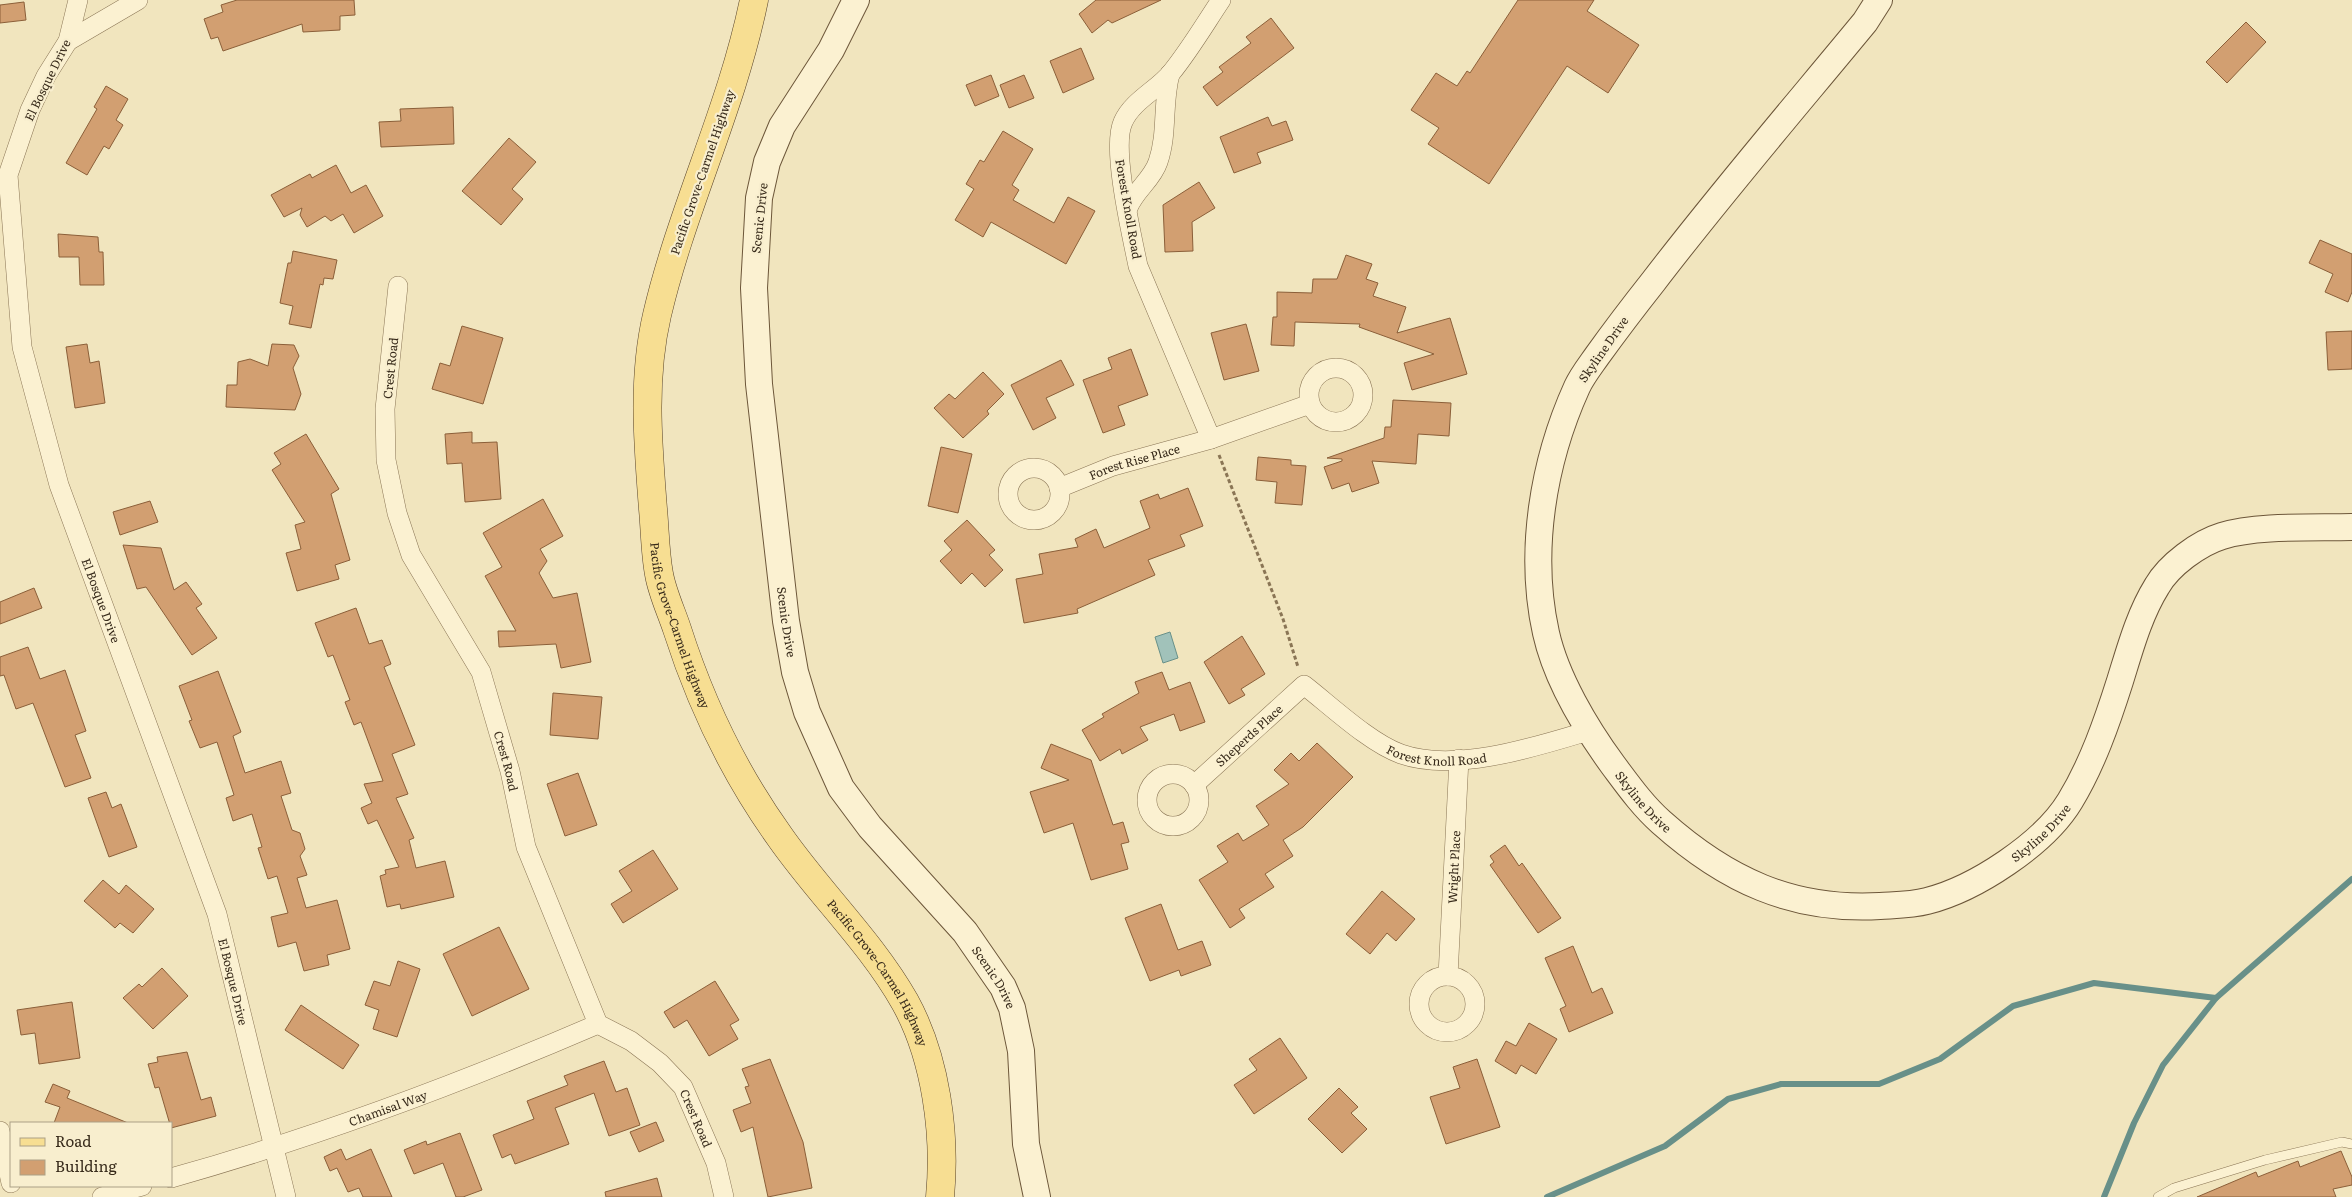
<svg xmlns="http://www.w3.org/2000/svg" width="2352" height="1197" viewBox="0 0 2352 1197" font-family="Literata,serif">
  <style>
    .water { fill: #a1c2ba; stroke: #689089 }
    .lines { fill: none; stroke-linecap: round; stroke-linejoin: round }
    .stream { stroke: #689089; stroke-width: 6 }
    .building { fill: #d29f71; stroke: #8b5f39 }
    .lane-casing { stroke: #8a7555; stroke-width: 10 }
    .street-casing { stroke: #8a7555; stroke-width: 20 }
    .secondary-casing { stroke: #6c5639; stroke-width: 28 }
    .primary-casing { stroke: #57422a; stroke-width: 29 }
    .path { stroke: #8a7555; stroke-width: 3; stroke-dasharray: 4 2.5; stroke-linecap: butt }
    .lane { stroke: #fbf1d1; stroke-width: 9 }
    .street { stroke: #fbf1d1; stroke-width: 19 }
    .secondary { stroke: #fbf1d1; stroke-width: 26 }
    .primary { stroke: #f7de92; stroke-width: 28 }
    .labels { text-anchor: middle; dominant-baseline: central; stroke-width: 4.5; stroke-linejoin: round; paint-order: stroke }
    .street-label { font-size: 12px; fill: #382b1b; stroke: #f8eece }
  </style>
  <rect width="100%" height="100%" fill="#f1e5be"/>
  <!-- water -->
  <path class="water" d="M1170,632L1178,658L1163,663L1155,637Z"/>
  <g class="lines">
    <!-- stream -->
    <g class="stream">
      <path d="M1547,1197L1665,1146L1728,1099L1781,1084H1879L1940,1059L2013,1006L2094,983L2216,998"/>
      <path d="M2104,1197L2134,1123L2163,1065L2216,998L2352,879"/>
    </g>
  </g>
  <!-- building -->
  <g class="building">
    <path d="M237,0H354L355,15L340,16V30L303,32L302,24L223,51L218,37L211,39L204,19L223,12L221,5Z"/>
    <path d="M1096,0H1161L1112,23L1108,20L1092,33L1079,14Z"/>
    <path d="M1518,0H1594L1587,11L1639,45L1608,93L1567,66L1489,184L1428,144L1439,128L1411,110L1436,73L1457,86L1467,71L1470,73Z"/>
    <path d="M24,2L26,20L0,23V5Z"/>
    <path d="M1271,18L1294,48L1217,106L1203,87L1223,72L1219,67L1251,43L1246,37Z"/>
    <path d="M2246,22L2266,42L2227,83L2206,62Z"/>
    <path d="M1081,48L1094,79L1063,93L1050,61Z"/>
    <path d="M991,75L999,96L975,106L966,85Z"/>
    <path d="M1024,75L1034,98L1009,108L1000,85Z"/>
    <path d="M106,86L128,99L116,120L123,125L109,149L104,146L87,175L66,163L97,109L94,107Z"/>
    <path d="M453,107L454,144L381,147L379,122L401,121L400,109Z"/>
    <path d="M1268,117L1272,126L1286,121L1293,140L1257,153L1261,163L1234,173L1220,137Z"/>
    <path d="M1003,131L1033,149L1012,185L1019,190L1013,200L1054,223L1068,197L1095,211L1066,264L991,222L983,237L955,220L974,189L966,184L980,160L984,162Z"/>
    <path d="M509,138L536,162L512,189L523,199L501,225L462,191Z"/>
    <path d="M336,165L351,193L366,185L383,216L354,233L343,214L331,221L325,216L307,227L300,215L302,208L284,217L271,195L310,174L312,178Z"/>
    <path d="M1199,182L1215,208L1192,222L1193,251L1165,252L1163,205Z"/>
    <path d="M58,234L98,237L99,252H103L104,285H80L79,257H59Z"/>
    <path d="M2320,240L2352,254V292L2348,302L2325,292L2333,274L2309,263Z"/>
    <path d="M293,251L337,260L333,279L324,278L323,285L320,284L311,328L289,324L293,306L280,303L288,263H291Z"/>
    <path d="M1346,255L1372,264L1366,279L1378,283L1373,296L1406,307L1397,333L1450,318L1467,374L1412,390L1404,363L1434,354L1359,327L1360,324L1295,322L1294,346L1271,345L1273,317H1277V292L1312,293L1313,279H1337Z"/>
    <path d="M1246,324L1259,371L1224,380L1211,333Z"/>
    <path d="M462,326L503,338L483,404L432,389L440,363L450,366Z"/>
    <path d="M2352,331V369L2328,370L2326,332Z"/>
    <path d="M87,344L90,363L99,361L105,403L75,408L66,347Z"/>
    <path d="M272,344L294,345L299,356L293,368L301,394L295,410L226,407L227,385H237L238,362L250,359L268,366Z"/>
    <path d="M1131,349L1148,395L1118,406L1125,425L1103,433L1083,380L1112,369L1108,358Z"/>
    <path d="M1061,360L1074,385L1046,398L1056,418L1033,430L1011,385Z"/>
    <path d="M983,372L1004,394L987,411L989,414L963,438L934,408L949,394L955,399Z"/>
    <path d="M1393,400L1451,403L1449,436L1418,434L1416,464L1372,461L1379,483L1352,492L1349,483L1332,489L1324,467L1342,461V459L1327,458L1384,438L1385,427H1391Z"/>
    <path d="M472,432V443L497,442L501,499L465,502L462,463L447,464L445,434Z"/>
    <path d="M306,434L339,489L331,494L350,560L335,565L339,579L297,591L286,553L301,549L295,525L305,522L272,470L281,464L274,453Z"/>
    <path d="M941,447L972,454L958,513L928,506Z"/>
    <path d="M1258,457L1291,460V465L1306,466L1302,505L1275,503L1277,482L1256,480Z"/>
    <path d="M1188,488L1203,526L1180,535L1185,546L1148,560L1155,575L1077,609L1078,613L1024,623L1016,579L1043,574L1039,554L1078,547L1075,539L1096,529L1104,548L1150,528L1140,501L1158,494L1160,499Z"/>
    <path d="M543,499L563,536L540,549L547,561L539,573L553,598L577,593L591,662L561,668L556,644L499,647L498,631H516L485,576L502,567L483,533Z"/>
    <path d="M150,501L158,522L120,535L113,512Z"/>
    <path d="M967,520L995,550L989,555L1003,570L985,587L972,573L961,584L940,561L952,550L944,541Z"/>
    <path d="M123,545L161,548L174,590L186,582L202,604L196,608L217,638L192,655L146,587L137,589Z"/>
    <path d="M34,588L42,608L0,624V602Z"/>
    <path d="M356,608L369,644L382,640L391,664L384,667L415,745L392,754L408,794L396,798L414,838L409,840L416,868L445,861L454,897L401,909L400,904L387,907L380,876L386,874L385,870L399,867L377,820L368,824L361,808L372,803L364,784L383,781L361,722L354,725L345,702L350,700L333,655L328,657L315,623Z"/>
    <path d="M1242,636L1265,674L1241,689L1245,695L1229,704L1204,662Z"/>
    <path d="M28,647L40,679L65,670L86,731L75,735L91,778L65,787L33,703L16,709L4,675L0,676V657Z"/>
    <path d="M218,671L241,732L233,736L245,773L281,761L291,793L281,796L292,830L300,833L305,849L300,856L307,875L297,878L306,908L337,900L350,949L327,955L329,965L304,971L296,942L278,947L271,917L288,913L277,876L268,879L258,848L262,847L252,814L233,821L226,798L234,795L217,742L200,748L189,721L192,720L179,686Z"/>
    <path d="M1162,672L1169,690L1190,682L1205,722L1180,731L1174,714L1140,727L1148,740L1122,754L1120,749L1100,761L1082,730L1104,717L1102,714L1139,693L1135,682Z"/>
    <path d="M553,693L602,697L598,739L550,735Z"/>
    <path d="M1317,743L1353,777L1303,827L1283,840L1293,856L1265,874L1274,887L1239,909L1245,918L1230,928L1199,880L1228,862L1217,846L1238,833L1243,841L1269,825L1256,806L1289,784L1274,770L1291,753L1299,761Z"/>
    <path d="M1051,744L1091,760L1113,825L1123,822L1129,842L1121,844L1128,869L1091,880L1073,823L1044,833L1030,792L1069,780L1041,768Z"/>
    <path d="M578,773L597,825L565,836L547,784Z"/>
    <path d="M106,792L112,808L121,804L137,847L109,857L88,798Z"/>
    <path d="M1505,845L1519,866L1522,863L1561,918L1538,933L1490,865L1494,862L1490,856Z"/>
    <path d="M653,850L678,889L623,923L611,904L632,891L619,871Z"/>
    <path d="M103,880L119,894L126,885L154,909L133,933L120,923L115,928L84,901Z"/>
    <path d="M1382,891L1415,919L1396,941L1387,933L1370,954L1346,934Z"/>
    <path d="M1161,904L1178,950L1202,941L1211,965L1181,976L1179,970L1150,981L1125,918Z"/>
    <path d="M499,927L529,989L472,1016L443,954Z"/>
    <path d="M1573,946L1592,993L1602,988L1613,1013L1569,1032L1560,1009L1566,1006L1545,958Z"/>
    <path d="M398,961L420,969L397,1037L373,1029L379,1010L365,1005L374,981L390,986Z"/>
    <path d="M162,968L188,996L153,1029L123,998L139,984L142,987Z"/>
    <path d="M715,981L739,1020L730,1025L738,1039L709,1056L687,1020L674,1028L664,1012Z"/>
    <path d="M72,1002L80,1058L39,1064L35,1033L21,1035L17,1010Z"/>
    <path d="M301,1005L359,1045L343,1069L285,1030Z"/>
    <path d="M1529,1023L1557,1039L1536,1074L1521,1065L1516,1074L1495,1061L1506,1041L1516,1046Z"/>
    <path d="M1280,1038L1307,1078L1254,1114L1234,1085L1257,1070L1249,1059Z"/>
    <path d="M187,1052L201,1100L211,1097L216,1116L171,1128L159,1087L155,1088L148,1064L158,1062L157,1057Z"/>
    <path d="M770,1059L803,1142L812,1188L768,1197L753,1127L741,1132L733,1110L751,1103L745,1087L749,1086L742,1069Z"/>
    <path d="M1477,1059L1500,1127L1446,1144L1430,1097L1460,1088L1453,1067Z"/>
    <path d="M604,1061L616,1092L627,1088L640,1125L609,1136L594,1093L555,1108L569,1144L515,1164L511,1154L502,1158L493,1135L534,1119L527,1101L568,1085L564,1076Z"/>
    <path d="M53,1084L70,1091L67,1098L128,1123H54L60,1107L45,1102Z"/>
    <path d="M1339,1088L1358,1107L1351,1113L1367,1129L1342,1153L1308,1119Z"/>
    <path d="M656,1122L664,1141L639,1152L630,1132Z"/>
    <path d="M460,1133L482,1190L463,1197H456L443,1163L414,1174L404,1150L426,1141L427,1145Z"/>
    <path d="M341,1149L346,1160L371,1149L392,1197H363L359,1188L348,1192L337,1168L330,1171L324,1157Z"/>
    <path d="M2341,1151L2352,1177V1185L2333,1189L2336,1197H2197L2256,1172L2258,1177L2298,1161L2300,1167Z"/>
    <path d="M657,1178L662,1197H606L605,1192Z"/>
  </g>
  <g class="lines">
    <defs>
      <path id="lane" d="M2158,1197L2174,1188L2265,1160L2342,1142L2352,1144"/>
      <g id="street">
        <path id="s1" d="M78,0L68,41L46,76L30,110L8,175L22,347L59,485L217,914L286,1197"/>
        <path d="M68,41L138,0"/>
        <path d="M1128,208C1135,190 1152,180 1158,162C1168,133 1162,104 1170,74"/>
        <path id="s2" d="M398,286L385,409L386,460L397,513L411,555L481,672L510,771L526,847L598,1024L631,1041L660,1063L683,1087L716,1163L724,1197"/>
        <circle cx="1336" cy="395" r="27"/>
        <path d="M1211,439L1138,266C1132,236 1111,148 1123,122C1132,101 1157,90 1171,73C1189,51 1205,24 1221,0"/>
        <circle cx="1034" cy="494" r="26"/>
        <path id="s3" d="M1059,488L1113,466L1211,439L1310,404"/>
        <circle cx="1173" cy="800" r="26"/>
        <path id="s4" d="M1194,785L1304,685C1331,706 1370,743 1401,754C1455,773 1535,747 1588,731"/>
        <path id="s5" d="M1448,976L1459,759"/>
        <circle cx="1447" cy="1004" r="28"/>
        <path d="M0,1131L11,1183"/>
        <path id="s6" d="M171,1178C317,1137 459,1084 598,1024"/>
        <path d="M102,1197L142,1186"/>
      </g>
      <g id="secondary">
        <path id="s7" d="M856,0L831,50L782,126L767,162L759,198L754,288L759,384L786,621L795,672L807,712L841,788L870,827L965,932L1003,987L1012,1008L1021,1051L1026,1144L1037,1197"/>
        <path id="s8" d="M1879,0L1865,22C1794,108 1721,193 1653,282C1634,306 1615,331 1597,356C1590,366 1582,376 1577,387C1543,462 1528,552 1546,633C1556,678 1586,728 1613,765C1628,785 1642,805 1661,822C1726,880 1792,911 1880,906C1895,905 1912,905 1927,901C1975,889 2044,844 2070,801C2092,765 2107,722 2120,681C2130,649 2139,615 2157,586C2169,565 2199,543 2222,536C2256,525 2315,528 2352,527"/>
      </g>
      <g id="primary">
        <path id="s9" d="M754,0C732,108 682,208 657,315C642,379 648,445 653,509C655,530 655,553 659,574C662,592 671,611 677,629C701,704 734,773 780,837C819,893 871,942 905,1002C936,1058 946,1134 940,1197"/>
      </g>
    </defs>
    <!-- lane casing -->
    <use href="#lane" class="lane-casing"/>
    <!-- street casing -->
    <use href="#street" class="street-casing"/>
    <!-- secondary casing -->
    <use href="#secondary" class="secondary-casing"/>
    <!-- primary casing -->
    <use href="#primary" class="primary-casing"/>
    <!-- path -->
    <path class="path" d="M1219,455L1283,619L1298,667"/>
    <!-- lane -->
    <use href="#lane" class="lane"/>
    <!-- street -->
    <use href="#street" class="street"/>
    <!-- secondary -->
    <use href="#secondary" class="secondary"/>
    <!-- primary -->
    <use href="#primary" class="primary"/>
  </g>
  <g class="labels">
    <!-- street labels -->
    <g class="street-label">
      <text transform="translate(47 80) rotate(-64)">El Bosque Drive</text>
      <text transform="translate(702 172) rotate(-71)">Pacific Grove-Carmel Highway</text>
      <text transform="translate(1129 209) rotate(80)">Forest Knoll Road</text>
      <text transform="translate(759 218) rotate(-84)">Scenic Drive</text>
      <text transform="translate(1603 349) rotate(-55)">Skyline Drive</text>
      <text transform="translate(390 368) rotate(-84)">Crest Road</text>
      <text stroke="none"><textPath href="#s3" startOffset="80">Forest Rise Place</textPath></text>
      <text stroke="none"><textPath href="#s1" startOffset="628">El Bosque Drive</textPath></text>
      <text stroke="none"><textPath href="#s7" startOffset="648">Scenic Drive</textPath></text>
      <text stroke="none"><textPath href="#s9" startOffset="645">Pacific Grove-Carmel Highway</textPath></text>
      <text stroke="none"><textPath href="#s4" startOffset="74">Sheperds Place</textPath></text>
      <text stroke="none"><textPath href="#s4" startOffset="304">Forest Knoll Road</textPath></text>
      <text stroke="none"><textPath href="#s2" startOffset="502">Crest Road</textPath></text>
      <text stroke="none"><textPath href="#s8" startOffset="940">Skyline Drive</textPath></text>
      <text stroke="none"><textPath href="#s8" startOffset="1390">Skyline Drive</textPath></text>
      <text stroke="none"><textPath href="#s5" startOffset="109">Wright Place</textPath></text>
      <text stroke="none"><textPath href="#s9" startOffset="1049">Pacific Grove-Carmel Highway</textPath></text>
      <text stroke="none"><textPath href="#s7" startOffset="1068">Scenic Drive</textPath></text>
      <text stroke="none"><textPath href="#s1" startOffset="1032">El Bosque Drive</textPath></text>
      <text stroke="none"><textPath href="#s6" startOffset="228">Chamisal Way</textPath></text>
      <text stroke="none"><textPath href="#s2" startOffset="922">Crest Road</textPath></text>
    </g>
  </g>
  <!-- legend -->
  <rect x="10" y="1122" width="162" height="65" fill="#f8eece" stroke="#aba086"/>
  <rect x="20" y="1138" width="25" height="8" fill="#f7de92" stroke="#aba086"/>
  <text x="55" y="1147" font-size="15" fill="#382b1b">Road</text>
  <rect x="20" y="1160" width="25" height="15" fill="#d29f71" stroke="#aba086"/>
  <text x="55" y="1172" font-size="15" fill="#382b1b">Building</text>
</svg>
